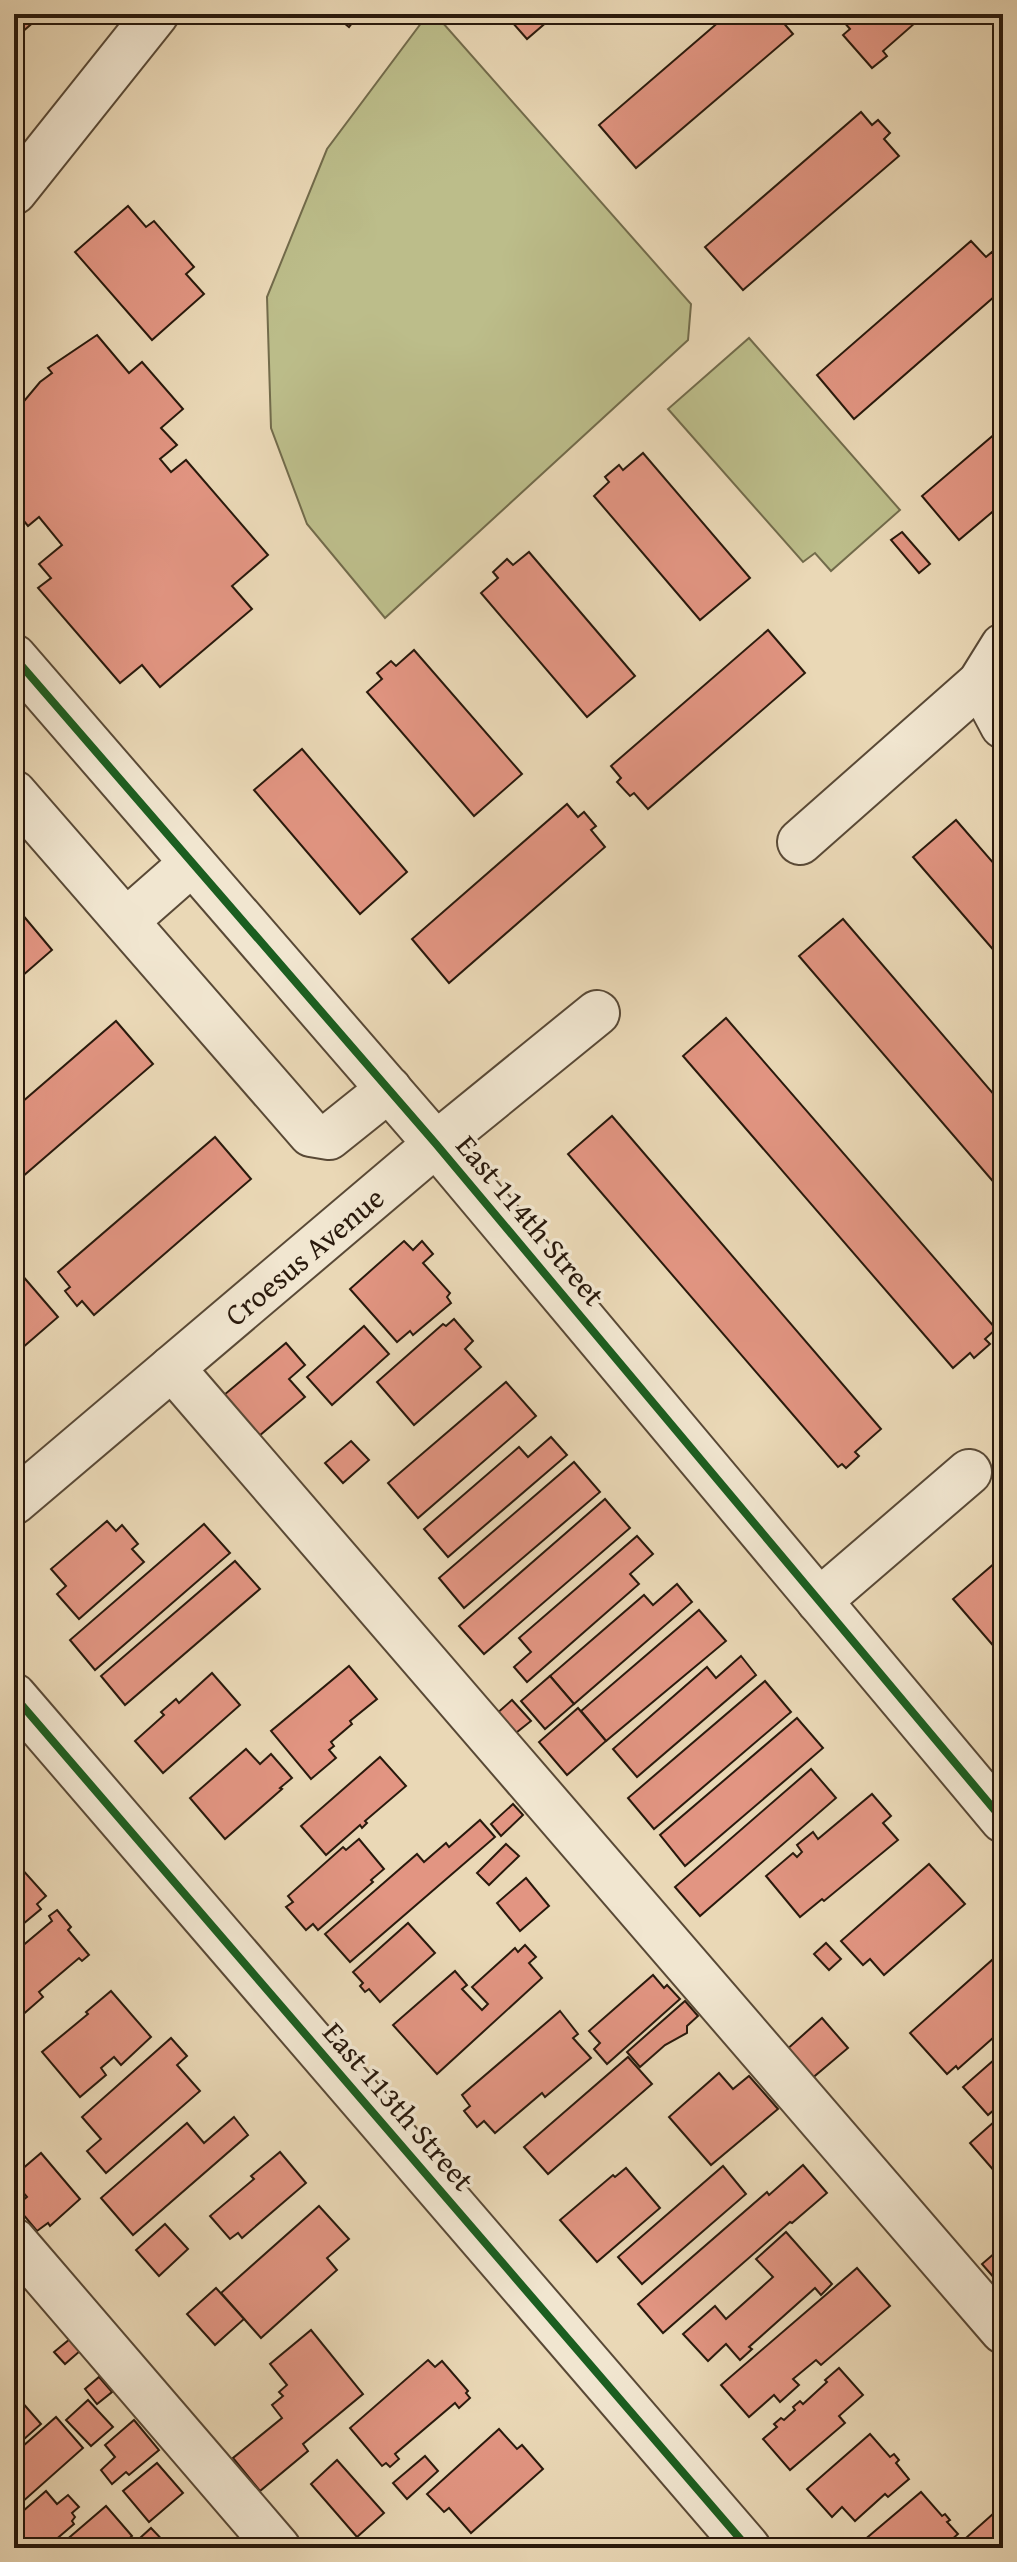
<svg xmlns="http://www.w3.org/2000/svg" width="1017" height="2562" viewBox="0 0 1017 2562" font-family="'Gentium Book Plus',serif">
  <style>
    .green { fill: #bcbd8a; stroke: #726b4b; stroke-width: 2 }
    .building { fill: #e29582; stroke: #29190c; stroke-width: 2 }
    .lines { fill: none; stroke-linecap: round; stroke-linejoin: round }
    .minor-casing { stroke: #594936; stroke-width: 48 }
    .minor { stroke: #f1e6d0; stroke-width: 44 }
    .cycleway-casing { stroke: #f1e6d0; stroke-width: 13 }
    .cycleway { stroke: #1b5e20; stroke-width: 8 }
    .labels { text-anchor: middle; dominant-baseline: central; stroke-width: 7; stroke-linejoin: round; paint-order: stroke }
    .street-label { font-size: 30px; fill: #29190c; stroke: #f1e6d0 }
  </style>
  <rect width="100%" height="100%" fill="#ead8b6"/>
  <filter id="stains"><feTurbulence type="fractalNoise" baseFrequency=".0025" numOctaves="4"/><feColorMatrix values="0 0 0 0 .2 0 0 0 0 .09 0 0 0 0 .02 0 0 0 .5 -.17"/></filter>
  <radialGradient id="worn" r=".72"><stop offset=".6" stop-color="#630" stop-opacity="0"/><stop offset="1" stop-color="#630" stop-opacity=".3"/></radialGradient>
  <!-- green -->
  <g class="green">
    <path d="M428,14H435L691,304L688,340L385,618L307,524L271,428L267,297L327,149Z"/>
    <path d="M749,338L900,510L831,571L815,553L803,562L668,409Z"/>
  </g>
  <!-- building -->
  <g class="building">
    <path d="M14,14H43L14,39Z"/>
    <path d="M333,14H359L349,27Z"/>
    <path d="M505,14H556L527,39Z"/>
    <path d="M728,14H786L781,20L793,34L636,168L599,125Z"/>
    <path d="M837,14H907L915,23L883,51L887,56L872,68L843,35L850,29Z"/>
    <path d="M861,112L872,125L878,120L890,133L884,139L899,156L743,290L705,247Z"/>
    <path d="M128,206L146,227L154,221L194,267L186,274L204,294L152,340L75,252Z"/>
    <path d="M971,241L986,257L992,252L1003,265L999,270L1003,275V289L854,419L817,375Z"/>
    <path d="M97,335L129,373L142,362L183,409L161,428L177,445L160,459L171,472L186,460L268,555L232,586L252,609L160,687L142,665L120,683L38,588L51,578L39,564L62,545L39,517L28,526L14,509V413L40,382L52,373L48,368Z"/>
    <path d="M1003,427V503L959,540L922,496Z"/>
    <path d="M643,453L750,578L700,620L594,496L609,482L605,477L619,465L623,470Z"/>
    <path d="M902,532L930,564L919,573L891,540Z"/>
    <path d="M529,552L635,676L587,717L481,593L498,578L493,572L507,559L513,565Z"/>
    <path d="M768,630L805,673L648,809L634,793L630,796L617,782L621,778L611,766Z"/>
    <path d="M414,650L522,774L474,816L367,692L382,679L377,673L391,661L396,666Z"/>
    <path d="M302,749L407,872L360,914L254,790Z"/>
    <path d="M567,804L578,817L584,812L596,826L591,830L605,847L449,983L412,939Z"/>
    <path d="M956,820L1003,874V961L913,857Z"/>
    <path d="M16,907L52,950L14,983V909Z"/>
    <path d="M843,919L1003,1105V1193L799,956Z"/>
    <path d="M726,1018L996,1329L985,1339L990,1344L974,1358L970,1353L953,1368L683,1056Z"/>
    <path d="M116,1021L153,1064L14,1184V1109Z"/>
    <path d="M612,1116L881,1429L855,1452L859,1456L846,1468L842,1464L838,1467L568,1154Z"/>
    <path d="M215,1137L251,1179L94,1315L82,1301L77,1306L65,1291L70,1287L58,1272Z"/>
    <path d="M404,1241L413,1250L422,1241L433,1254L423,1263L450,1293L447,1297L451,1303L413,1335L410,1331L397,1342L350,1289Z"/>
    <path d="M21,1274L58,1317L14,1355V1280Z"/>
    <path d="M454,1319L473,1341L465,1349L481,1367L414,1425L377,1382L443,1324L446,1326Z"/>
    <path d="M364,1326L389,1354L332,1405L307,1377Z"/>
    <path d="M286,1343L305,1365L289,1379L305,1397L259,1436L224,1395Z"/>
    <path d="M506,1382L536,1416L418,1518L388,1483Z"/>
    <path d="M551,1437L567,1455L448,1557L424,1529L519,1447L528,1457Z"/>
    <path d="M351,1441L369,1460L343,1483L325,1463Z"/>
    <path d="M574,1462L600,1492L464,1608L439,1578Z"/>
    <path d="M605,1499L630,1528L484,1654L459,1626Z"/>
    <path d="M107,1521L116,1531L122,1525L138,1544L132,1549L144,1562L79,1619L57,1594L66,1586L51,1569Z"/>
    <path d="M204,1524L230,1553L95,1670L70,1640Z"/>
    <path d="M637,1536L653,1554L630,1574L639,1584L527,1682L514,1667L531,1652L519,1638Z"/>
    <path d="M235,1561L260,1589L125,1705L101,1676Z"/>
    <path d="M996,1562L1003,1571V1657L953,1599Z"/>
    <path d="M677,1584L692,1602L574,1704L550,1676L644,1595L653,1605Z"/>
    <path d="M699,1610L726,1641L606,1741L581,1711Z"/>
    <path d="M741,1656L756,1675L637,1777L613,1749L707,1667L716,1678Z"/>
    <path d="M349,1666L377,1699L350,1721L352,1724L331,1742L334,1746L329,1750L336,1758L311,1779L271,1731Z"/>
    <path d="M212,1673L240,1705L163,1773L135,1741L164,1715L161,1712L176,1699L179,1703Z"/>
    <path d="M550,1676L574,1704L545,1729L521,1701Z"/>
    <path d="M765,1681L791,1712L654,1829L628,1798Z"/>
    <path d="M512,1700L531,1721L512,1736L495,1715Z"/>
    <path d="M578,1708L606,1741L567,1775L539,1742Z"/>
    <path d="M797,1718L823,1748L685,1866L660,1835Z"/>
    <path d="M246,1749L260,1764L271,1754L292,1778L280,1788L282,1789L225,1839L190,1798Z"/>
    <path d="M380,1757L406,1786L365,1821L367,1823L362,1828L360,1825L326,1855L301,1826Z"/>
    <path d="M811,1769L836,1798L700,1916L675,1887Z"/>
    <path d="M872,1794L891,1816L883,1823L898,1840L824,1901L822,1899L800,1917L766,1876L793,1853L797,1857L802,1852L797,1845L813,1832L818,1839Z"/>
    <path d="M513,1804L523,1815L501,1836L491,1824Z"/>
    <path d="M480,1820L495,1837L350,1962L325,1934L417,1854L424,1862L446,1843L449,1847Z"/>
    <path d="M359,1839L384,1869L371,1880L373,1882L318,1930L313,1924L306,1930L286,1907L293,1902L288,1896L343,1847L346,1850Z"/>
    <path d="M506,1844L519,1856L489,1885L477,1873Z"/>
    <path d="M929,1864L965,1904L884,1975L870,1959L863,1965L841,1941Z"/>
    <path d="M14,1868L17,1871L21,1868L46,1896L37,1904L41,1909L17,1929L14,1925Z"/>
    <path d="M526,1878L549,1906L520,1931L497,1903Z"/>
    <path d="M57,1910L71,1927L68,1930L89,1955L82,1961L79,1958L39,1992L43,1997L20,2017L14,2010V1953L52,1921L49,1916Z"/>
    <path d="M408,1923L435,1953L380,2002L369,1989L365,1992L360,1986L363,1983L353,1972Z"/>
    <path d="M826,1943L841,1959L829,1970L814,1954Z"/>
    <path d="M525,1945L536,1957L529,1963L542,1978L437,2074L393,2025L455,1971L467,1985L462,1989L482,2010L488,2004L472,1987L515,1948L518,1952Z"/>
    <path d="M992,1960L1003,1973V2029L958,2069L956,2066L947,2074L910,2033Z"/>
    <path d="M653,1975L664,1988L667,1985L680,1999L607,2064L594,2049L600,2043L589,2031Z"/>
    <path d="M111,1991L151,2037L121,2065L114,2057L101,2068L106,2075L80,2097L42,2052L88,2014L86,2012Z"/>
    <path d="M685,2001L698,2016L687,2026V2033L665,2045L640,2067L627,2052Z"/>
    <path d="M560,2011L578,2034L573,2038L591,2058L545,2097L542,2093L495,2133L484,2121L477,2127L464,2111L470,2106L462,2095Z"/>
    <path d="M822,2018L848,2048L810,2080L785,2051Z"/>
    <path d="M171,2038L187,2056L177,2065L200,2091L106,2173L87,2151L101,2139L82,2117Z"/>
    <path d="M1003,2052V2102L988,2115L963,2087Z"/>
    <path d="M628,2057L652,2084L548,2174L524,2147Z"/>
    <path d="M719,2073L733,2089L749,2076L778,2109L711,2165L669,2117Z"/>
    <path d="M1003,2114V2167L996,2173L970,2143Z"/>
    <path d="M234,2117L248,2135L133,2235L101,2198L187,2123L204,2143Z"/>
    <path d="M280,2152L306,2183L242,2238L238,2233L230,2239L210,2216L254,2179L251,2176Z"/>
    <path d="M41,2153L80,2199L50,2226L48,2223L37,2231L16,2206L27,2197L14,2182V2176Z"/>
    <path d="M803,2165L827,2193L792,2223L790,2222L663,2333L638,2304L767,2192L769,2195Z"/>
    <path d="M723,2166L746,2194L642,2284L618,2257Z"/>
    <path d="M626,2168L660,2208L597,2262L560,2220L613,2175L615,2177Z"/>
    <path d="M319,2206L349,2239L327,2258L337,2270L261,2338L221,2293Z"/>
    <path d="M165,2224L188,2249L159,2276L136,2250Z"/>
    <path d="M786,2232L832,2284L821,2295L815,2288L749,2347L752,2349L740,2360L726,2344L708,2361L683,2334L715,2306L726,2319L773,2277L756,2259Z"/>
    <path d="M1003,2246V2288L982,2264Z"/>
    <path d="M857,2268L890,2306L821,2365L816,2360L793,2379L799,2385L780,2402L774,2395L749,2417L721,2385Z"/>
    <path d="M216,2288L244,2319L215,2345L187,2314Z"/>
    <path d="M311,2330L363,2394L303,2444L308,2451L260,2491L233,2458L282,2418L272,2405L283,2396L279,2392L287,2385L270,2364Z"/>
    <path d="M70,2339L80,2351L65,2364L54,2352Z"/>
    <path d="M428,2360L435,2367L442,2361L468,2391L466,2393L470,2398L459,2408L455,2403L395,2454L399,2459L390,2467L386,2463L382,2466L350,2428Z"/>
    <path d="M839,2368L863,2395L839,2416L845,2423L790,2470L763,2439L777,2427L774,2424L781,2418L784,2420L795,2410L793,2407L800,2401L803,2404L827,2382L825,2380Z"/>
    <path d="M99,2377L112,2392L97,2404L85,2389Z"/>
    <path d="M14,2393L41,2424L14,2448Z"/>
    <path d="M88,2400L113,2427L91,2446L66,2420Z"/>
    <path d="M56,2417L83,2448L20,2504L19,2502L14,2506V2454Z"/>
    <path d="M134,2420L159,2450L129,2475L126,2472L112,2484L101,2470L115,2457L105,2445Z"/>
    <path d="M499,2429L517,2449L522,2445L543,2469L471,2533L449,2508L444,2512L427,2494Z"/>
    <path d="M870,2434L890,2457L894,2454L899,2460L896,2463L909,2479L888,2497L885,2494L855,2521L842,2507L832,2517L807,2489Z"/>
    <path d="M425,2456L438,2471L407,2499L393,2483Z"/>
    <path d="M337,2460L384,2513L357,2537L311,2484Z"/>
    <path d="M157,2463L183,2493L149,2522L123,2491Z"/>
    <path d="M46,2491L57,2504L68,2495L79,2507L72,2513L75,2517L72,2521L74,2524L46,2548H14V2519Z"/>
    <path d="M921,2492L942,2516L945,2514L950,2520L947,2522L958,2534L942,2548L856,2547Z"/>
    <path d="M106,2506L132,2536L118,2548H57Z"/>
    <path d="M1003,2510V2548H977L967,2537L994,2513L996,2516Z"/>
    <path d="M151,2528L170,2548H129Z"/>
    <path d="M590,2539L597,2548H579Z"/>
  </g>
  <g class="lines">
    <defs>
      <g id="minor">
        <path d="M14,192L156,14"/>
        <path d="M14,657L436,1144L1003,1820"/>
        <path d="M980,683L1003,726"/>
        <path d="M14,793L311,1134L329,1137L389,1089"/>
        <path d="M800,842L980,683L1003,646"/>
        <path d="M126,921L192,863"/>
        <path d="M172,1368L1003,2331"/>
        <path d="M14,1502L436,1144L597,1013"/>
        <path d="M819,1601L969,1472"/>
        <path d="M14,1696L748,2548"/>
        <path d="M14,2241L278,2548"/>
      </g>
    </defs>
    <!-- minor casing -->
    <use href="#minor" class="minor-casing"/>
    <!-- minor -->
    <use href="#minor" class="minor"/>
    <defs>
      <g id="cycleway">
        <path d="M14,657L436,1144L1003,1820"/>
        <path d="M14,1696L748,2548"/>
      </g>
    </defs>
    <!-- cycleway casing -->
    <use href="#cycleway" class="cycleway-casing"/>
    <!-- cycleway -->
    <use href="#cycleway" class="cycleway"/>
  </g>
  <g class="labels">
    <!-- street labels -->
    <g class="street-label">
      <text transform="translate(531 1220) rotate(50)">East 114th Street</text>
      <text transform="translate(304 1256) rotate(-40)">Croesus Avenue</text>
      <text transform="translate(399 2106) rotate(49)">East 113th Street</text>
    </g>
  </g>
  <!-- margin -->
  <rect width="1017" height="2562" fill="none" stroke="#ead8b6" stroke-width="48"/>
  <rect x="16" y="16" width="985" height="2530" fill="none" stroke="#29190c" stroke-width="4"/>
  <rect x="24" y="24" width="969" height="2514" fill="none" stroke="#29190c" stroke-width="2"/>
  <rect width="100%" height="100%" filter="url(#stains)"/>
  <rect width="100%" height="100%" fill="url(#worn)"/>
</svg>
